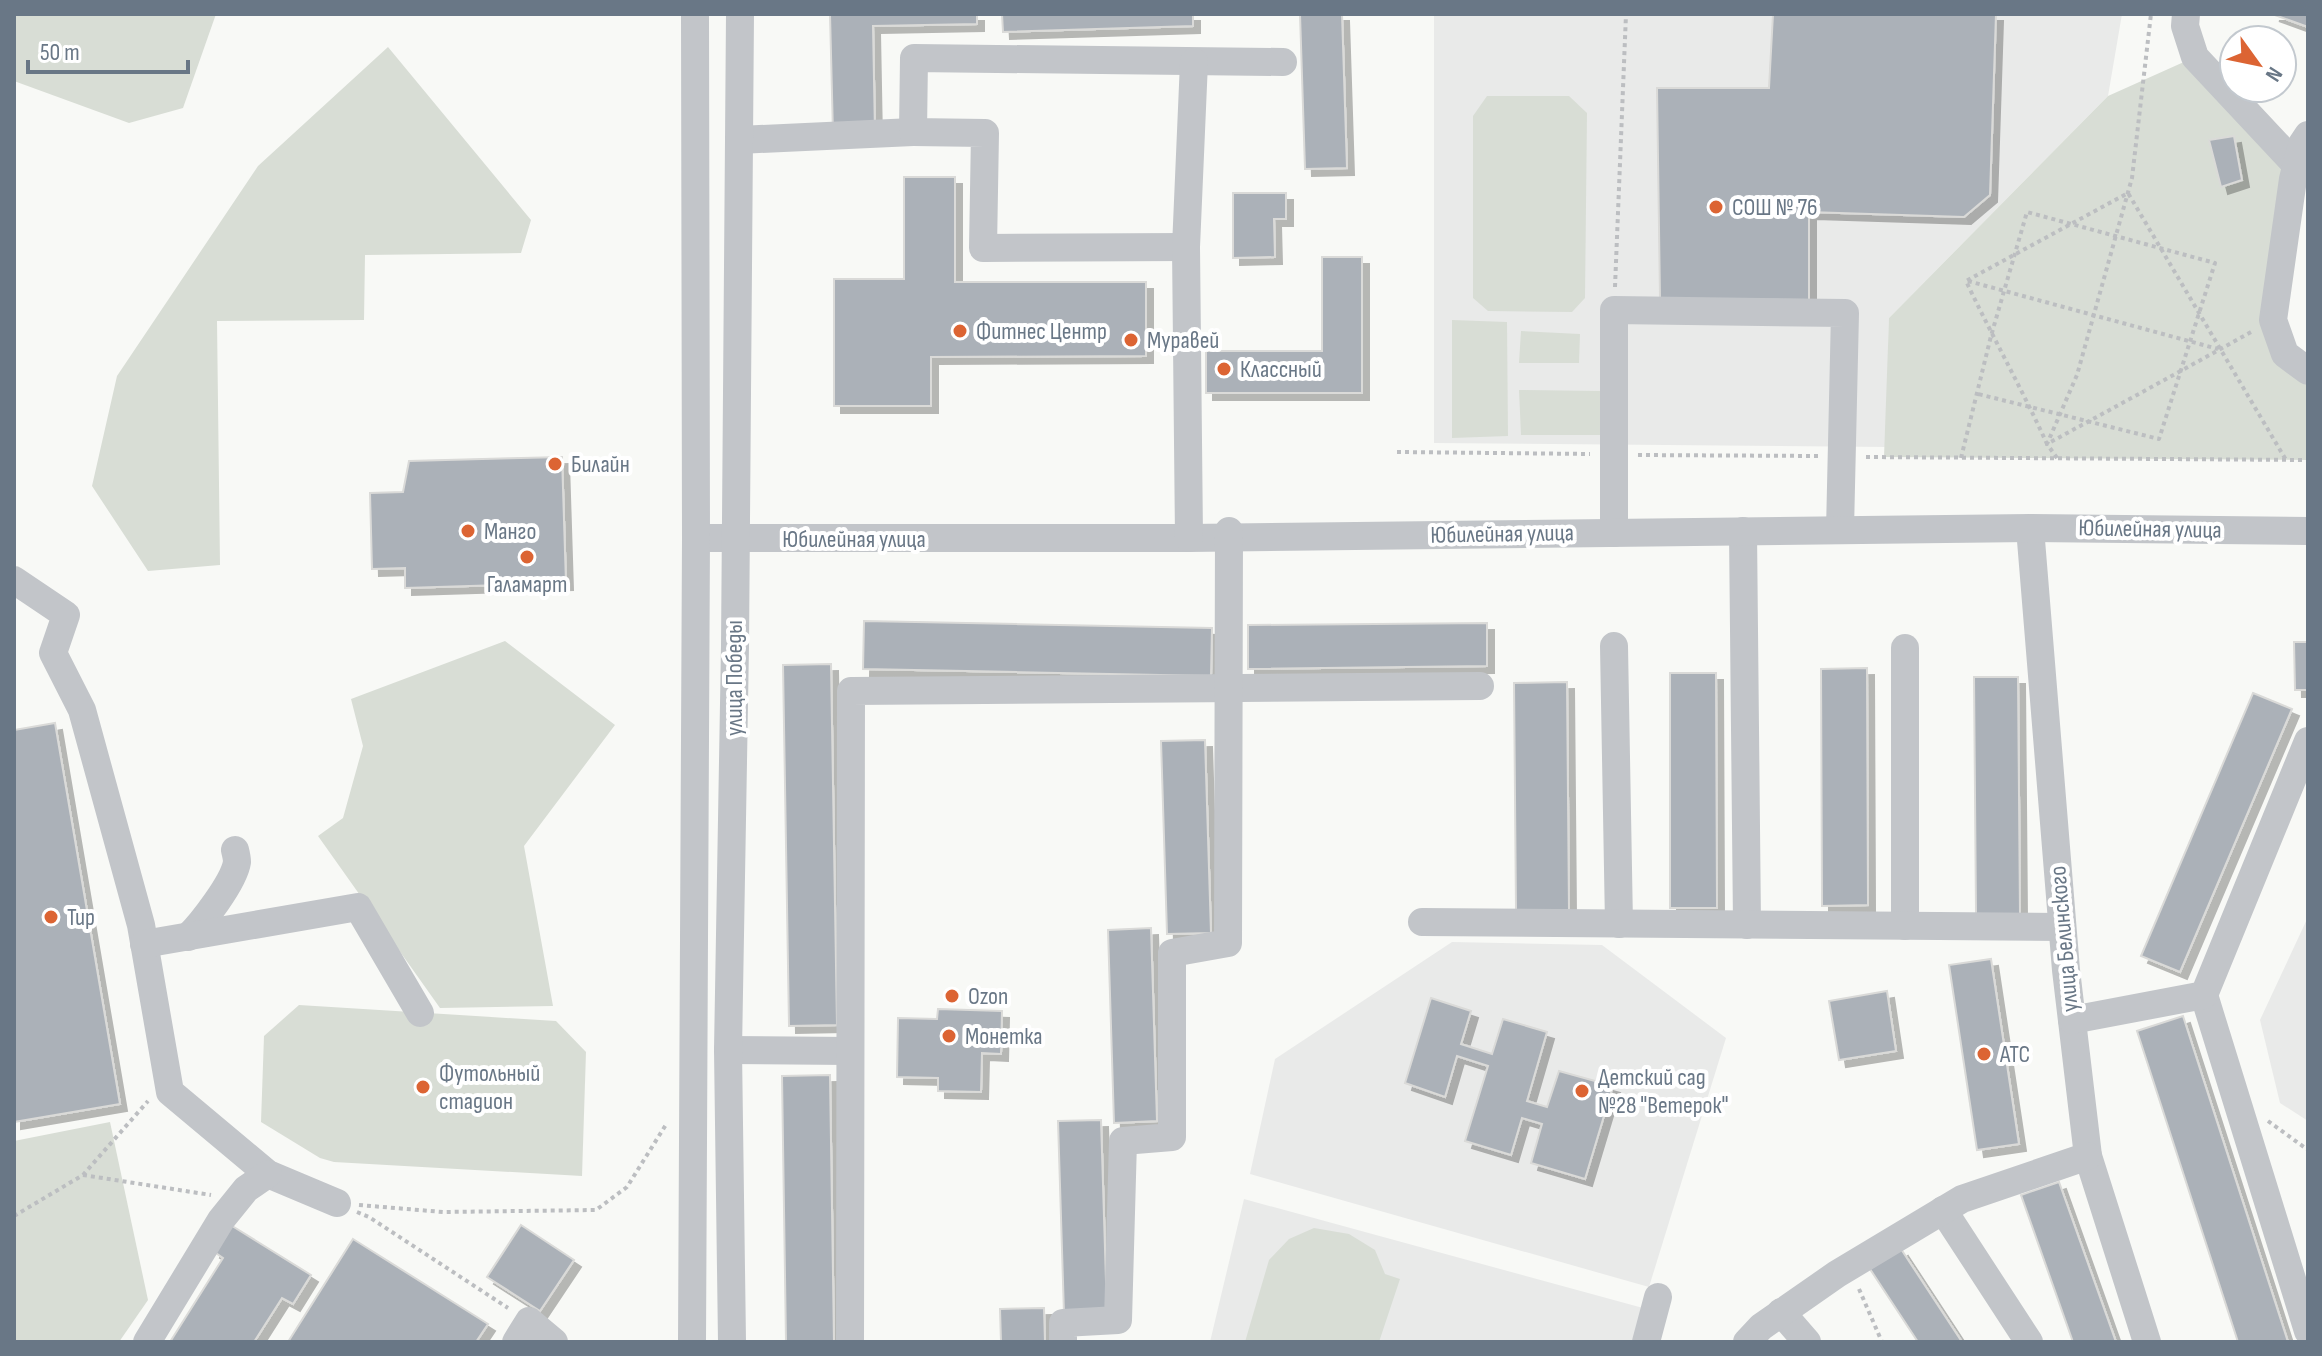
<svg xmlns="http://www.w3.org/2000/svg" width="2322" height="1356" viewBox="0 0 2322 1356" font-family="'Sofia Sans Condensed',sans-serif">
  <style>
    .built { fill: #e9eae9 }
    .green { fill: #d8ddd5 }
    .building { fill: #abb1b8; stroke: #dadad8; stroke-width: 2; filter: url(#shadow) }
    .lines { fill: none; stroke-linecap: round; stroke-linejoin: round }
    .path { stroke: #bcbec1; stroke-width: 4; stroke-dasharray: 4 4; stroke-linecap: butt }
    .minor { stroke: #c2c5c9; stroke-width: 28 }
    .poi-dot { fill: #dc6433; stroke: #fff; stroke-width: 3 }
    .labels { text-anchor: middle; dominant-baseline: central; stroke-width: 8; stroke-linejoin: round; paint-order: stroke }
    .poi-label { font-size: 24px; fill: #697786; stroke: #fff; text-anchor: start }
    .street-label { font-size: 24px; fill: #697786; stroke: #fff }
  </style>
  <defs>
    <filter id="shadow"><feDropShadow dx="7" dy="7" stdDeviation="0" flood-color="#0004"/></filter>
  </defs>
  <rect width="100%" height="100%" fill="#f8f9f6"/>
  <!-- built -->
  <g class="built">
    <path d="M1434,14H2122L2108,96L1889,318L1887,447L1434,443Z"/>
    <path d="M2308,917V1121L2280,1103L2260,1020Z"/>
    <path d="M1452,942L1602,945L1726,1038L1649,1287L1250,1174L1275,1059Z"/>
    <path d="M1244,1199L1643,1308L1633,1342H1210Z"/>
  </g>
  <!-- green -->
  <g class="green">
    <path d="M14,14H216L183,108L129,123L14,81Z"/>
    <path d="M388,47L531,220L521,253L365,255L364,320L217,321L220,565L148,571L92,486L117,376L258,166Z"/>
    <path d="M2195,57L2296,166L2273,320L2308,371V460L1884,457L1889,318L2108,96Z"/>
    <path d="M1487,96H1569L1587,113L1585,298L1572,312L1488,311L1473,298V116Z"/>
    <path d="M1452,320L1507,322L1508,436L1452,438Z"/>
    <path d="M1521,331L1580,334L1579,363H1519Z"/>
    <path d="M1519,390L1602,391L1601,435H1521Z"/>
    <path d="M505,641L615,725L524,846L553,1006L440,1008L318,836L343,818L363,746L351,699Z"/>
    <path d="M299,1005L556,1021L586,1052L582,1176L334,1162L320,1158L261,1122L264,1036Z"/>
    <path d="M110,1122L148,1300L119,1342H14V1141Z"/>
    <path d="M1314,1228L1349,1234L1375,1250L1385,1274L1400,1279L1379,1342H1245L1269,1260L1289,1239Z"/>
  </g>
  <!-- building -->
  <g class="building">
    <path d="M830,14H977V24L873,26L875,133L833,134Z"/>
    <path d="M1002,14H1193V26L1003,32Z"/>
    <path d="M1300,14H1342L1347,168L1305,169Z"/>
    <path d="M1773,14H1996L1990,195L1964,217L1809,212V300L1660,299L1657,88H1769Z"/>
    <path d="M2272,14H2308V27Z"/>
    <path d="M2234,136L2242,180L2221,187L2209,140Z"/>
    <path d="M904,177H955V282H1146V356L931,357V406H834V279H904Z"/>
    <path d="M1233,193H1286V219H1274L1275,257L1233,258Z"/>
    <path d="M1322,257H1362V393H1206V351H1322Z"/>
    <path d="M562,457L566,583L405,588V568L372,569L370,493L403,492L409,461Z"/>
    <path d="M864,621L1212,628L1211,676L863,669Z"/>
    <path d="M1487,623V666L1248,669V625Z"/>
    <path d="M2294,642H2308V690H2295Z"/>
    <path d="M831,664L837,1025L789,1026L783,665Z"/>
    <path d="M1867,668L1868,905L1822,906L1821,669Z"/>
    <path d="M1670,673H1716L1717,908H1670Z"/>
    <path d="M1974,677H2018L2020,914H1976Z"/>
    <path d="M1567,682L1569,910L1516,911L1514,683Z"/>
    <path d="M2253,693L2292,709L2180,972L2141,956Z"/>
    <path d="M55,723L120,1104L14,1122V730Z"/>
    <path d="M1205,740L1211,933L1167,934L1161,741Z"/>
    <path d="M1151,928L1157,1121L1114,1123L1108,930Z"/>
    <path d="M1991,959L2019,1144L1977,1150L1949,965Z"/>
    <path d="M1887,991L1896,1051L1839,1060L1829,1001Z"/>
    <path d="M1431,998L1471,1011L1461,1044L1492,1054L1503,1019L1547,1032L1527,1101L1547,1107L1559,1071L1613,1086L1585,1179L1531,1163L1542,1124L1522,1118L1511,1155L1465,1141L1488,1066L1457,1056L1445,1097L1405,1083Z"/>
    <path d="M938,1009L1002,1011L1001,1054L982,1053L981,1092L938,1091V1078L897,1077L898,1018L937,1019Z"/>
    <path d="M2183,1016L2288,1342H2238L2137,1031Z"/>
    <path d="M830,1075L834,1342H786L782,1076Z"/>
    <path d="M1101,1120L1107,1313L1064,1314L1058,1121Z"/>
    <path d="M2059,1182L2116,1342H2073L2021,1195Z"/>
    <path d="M229,1224L311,1275L293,1304L282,1298L254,1342H170L223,1258L213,1251Z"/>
    <path d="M521,1225L574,1260L540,1311L487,1277Z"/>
    <path d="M353,1239L488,1324L476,1342H288Z"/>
    <path d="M1901,1249L1962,1342H1918L1870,1269Z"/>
    <path d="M1044,1308L1045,1342H1001L1000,1309Z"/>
  </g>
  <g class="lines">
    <!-- path -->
    <g class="path">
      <path d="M1968,281L2218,349"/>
      <path d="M1615,287L1626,14"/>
      <path d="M2251,332C2183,370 2115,407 2047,444C2022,389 1992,336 1966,281L2128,193L2286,460"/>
      <path d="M1397,452L1590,454"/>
      <path d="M1638,455L1818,456"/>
      <path d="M1866,457L2308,460"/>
      <path d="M1961,458L1991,336L2027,212L2215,263L2159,439L1978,394"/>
      <path d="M2057,458L2047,444L2077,375L2132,178L2151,14"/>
      <path d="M2268,1121L2308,1150"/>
      <path d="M83,1175L211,1195"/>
      <path d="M359,1205L443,1212L596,1210L627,1187L667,1123"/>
      <path d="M357,1212L369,1217L508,1308"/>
      <path d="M14,1216L83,1175L148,1101"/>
      <path d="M1859,1289L1882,1342"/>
    </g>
    <!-- minor -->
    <g class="minor">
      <path d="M2186,14L2185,26L2195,57L2297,166"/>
      <path d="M2308,135L2302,144L2293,179L2273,320L2285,354L2308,371"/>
      <path d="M739,140L913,132"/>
      <path d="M1186,247L983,248L985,133L913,132L914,58L1283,62"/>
      <path d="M2030,528L2066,970L2088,1156L2147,1342"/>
      <path d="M1743,531L1747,925"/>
      <path d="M1614,533V310L1845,313L1840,530"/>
      <path d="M696,538H1189L2030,528L2308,531"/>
      <path d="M1189,538L1186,247L1194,62"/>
      <path d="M14,580L66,615L53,653L82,710L141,925L170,1092L268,1174L337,1203"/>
      <path d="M1614,646L1619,924"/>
      <path d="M1905,648V926"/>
      <path d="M1422,922L2062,927"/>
      <path d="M188,937C202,923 234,882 237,862C237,858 236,854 235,850"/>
      <path d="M144,944L358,907L420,1013"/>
      <path d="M2204,995L2308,1331"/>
      <path d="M2072,1020L2204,995L2308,741"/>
      <path d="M728,1050L850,1051"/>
      <path d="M1943,1210L2029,1342"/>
      <path d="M1781,1312L1807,1342"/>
      <path d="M147,1342L221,1220L246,1189L268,1174"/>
      <path d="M516,1342L529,1321L554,1342"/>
      <path d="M692,1342L696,538L695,14"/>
      <path d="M732,1342L728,1050L735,646L740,14"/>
      <path d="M850,1342L851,691L1480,686"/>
      <path d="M1063,1342V1323L1118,1320L1123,1141L1172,1137V953L1228,943L1229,531"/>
      <path d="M1646,1342L1658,1297"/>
      <path d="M1747,1342L1761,1327L1837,1274L1962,1199L2088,1156"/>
    </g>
  </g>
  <!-- markers -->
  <g class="poi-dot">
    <circle cx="1716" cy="207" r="8"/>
    <circle cx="960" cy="331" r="8"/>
    <circle cx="1131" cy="340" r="8"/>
    <circle cx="1224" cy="369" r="8"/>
    <circle cx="555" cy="464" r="8"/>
    <circle cx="468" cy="531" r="8"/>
    <circle cx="527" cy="557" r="8"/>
    <circle cx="51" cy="917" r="8"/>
    <circle cx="952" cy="996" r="8"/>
    <circle cx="949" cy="1036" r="8"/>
    <circle cx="1984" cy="1054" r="8"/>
    <circle cx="423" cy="1087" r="8"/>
    <circle cx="1582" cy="1091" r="8"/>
  </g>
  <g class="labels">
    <!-- poi labels -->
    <g class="poi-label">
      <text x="1732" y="207">СОШ № 76</text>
      <text x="976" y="331">Фитнес Центр</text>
      <text x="1147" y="340">Муравей</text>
      <text x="1240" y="369">Классный</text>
      <text x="571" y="464">Билайн</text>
      <text x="484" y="531">Манго</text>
      <text x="527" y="584" text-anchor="middle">Галамарт</text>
      <text x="67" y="917">Тир</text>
      <text x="968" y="996">Ozon</text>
      <text x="965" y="1036">Монетка</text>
      <text x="2000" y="1054">АТС</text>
      <text x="439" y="1073">Футольный<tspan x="439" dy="28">стадион</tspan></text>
      <text x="1598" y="1077">Детский сад<tspan x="1598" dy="28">№28 "Ветерок"</tspan></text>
    </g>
    <!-- street labels -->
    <g class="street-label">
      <text transform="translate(2150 529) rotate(1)">Юбилейная улица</text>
      <text transform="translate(1502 534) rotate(-1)">Юбилейная улица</text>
      <text x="854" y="539">Юбилейная улица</text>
      <text transform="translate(734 678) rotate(-90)">улица Победы</text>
      <text transform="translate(2064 939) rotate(-95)">улица Белинского</text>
    </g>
  </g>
  <!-- border -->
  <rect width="2322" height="1356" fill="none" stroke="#697786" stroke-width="32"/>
  <!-- north arrow -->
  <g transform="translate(2258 64) rotate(123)"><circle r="38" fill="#ffffff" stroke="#c3c9cf" stroke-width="2"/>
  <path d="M0-6L14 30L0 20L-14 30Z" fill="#dc6433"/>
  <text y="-12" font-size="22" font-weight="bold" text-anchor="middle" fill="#697786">N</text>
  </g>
  <!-- scale -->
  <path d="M28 60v12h160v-12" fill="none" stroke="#697786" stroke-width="4"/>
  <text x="40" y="60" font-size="24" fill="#697786" stroke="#ffffff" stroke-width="6" paint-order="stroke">50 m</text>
</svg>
